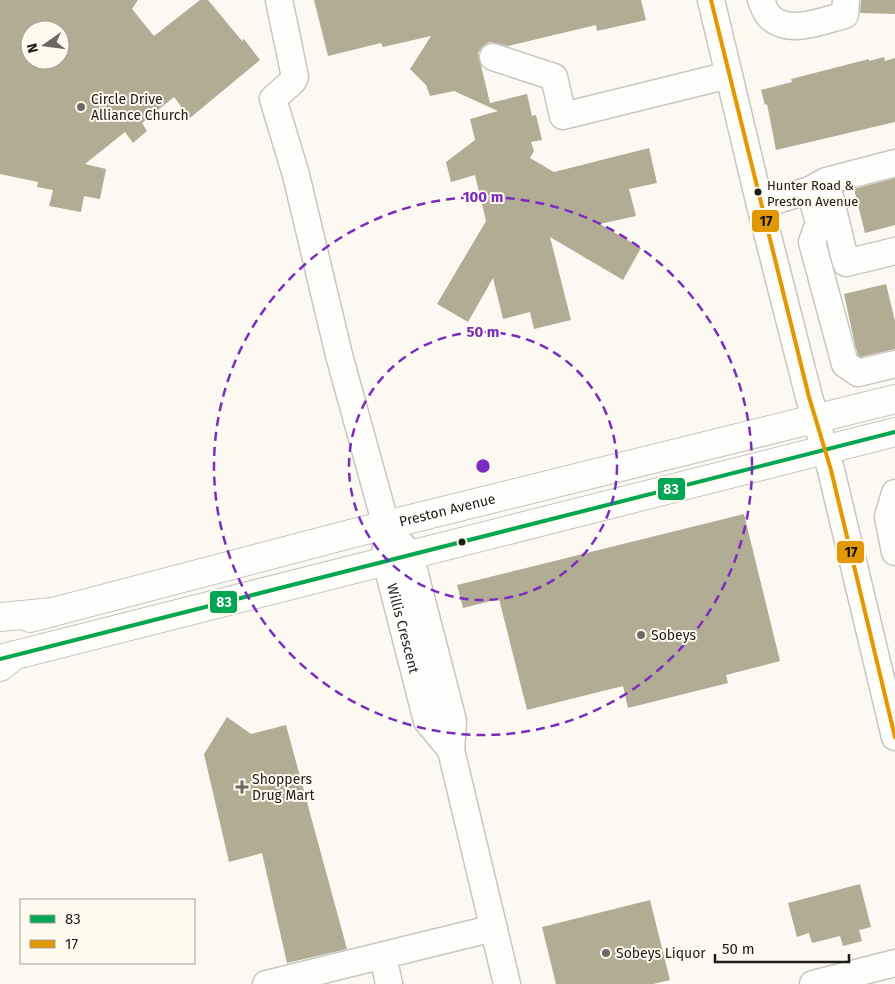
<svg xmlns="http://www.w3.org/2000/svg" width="895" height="984" viewBox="0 0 895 984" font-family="'Fira Sans',sans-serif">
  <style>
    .building { fill: #b2ac95; fill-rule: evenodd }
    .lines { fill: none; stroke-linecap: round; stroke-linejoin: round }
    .minor-casing { stroke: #c7c6c0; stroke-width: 29 }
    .major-casing { stroke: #c7c6c0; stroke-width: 30 }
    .highway-casing { stroke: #c7c6c0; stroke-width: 30 }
    .minor { stroke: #fefefd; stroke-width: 26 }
    .major { stroke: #fefefd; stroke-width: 28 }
    .highway { stroke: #fefefd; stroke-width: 28 }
    .bus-1-casing { stroke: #fffaee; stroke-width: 8 }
    .bus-2-casing { stroke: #fffaee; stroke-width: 8 }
    .bus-1 { stroke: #00a651; stroke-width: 4 }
    .bus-2 { stroke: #e19802; stroke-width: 4 }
    .ring { fill: none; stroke: #7b2cbf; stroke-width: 2.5; stroke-dasharray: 9 6 }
    .poi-dot { fill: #6b6964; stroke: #fffaee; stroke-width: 2 }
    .bus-dot { fill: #1d1c17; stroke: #fffaee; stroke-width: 2 }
    .labels { text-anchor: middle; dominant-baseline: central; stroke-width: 4; stroke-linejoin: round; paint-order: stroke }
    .bus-label { font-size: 13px; fill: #1d1c17; stroke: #fffaee; text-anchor: start }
    .poi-label { font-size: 14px; fill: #1d1c17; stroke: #fffaee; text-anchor: start }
    .street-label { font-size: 14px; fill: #1d1c17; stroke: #fffaee }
    .centre { fill: #7b2cbf; stroke: #fffaee; stroke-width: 2.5 }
    .ring-label { font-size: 15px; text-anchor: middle; font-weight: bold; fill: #7b2cbf; stroke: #fffaee; stroke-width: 4; stroke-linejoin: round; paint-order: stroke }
    .line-badge { stroke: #fffaee; stroke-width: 2 }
    .badge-label { font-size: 14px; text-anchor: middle; font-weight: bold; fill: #fff }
    .pale-badge-label { font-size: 14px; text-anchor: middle; font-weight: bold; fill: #111 }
  </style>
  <rect width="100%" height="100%" fill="#fbf9f2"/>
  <!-- building -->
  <g class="building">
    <path d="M0,0H138L132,9L154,36L200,0H208L242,41L244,39L260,60L190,118L174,97L142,123L147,131L133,143L125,132L85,164L106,169L100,199L84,196L81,212L49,206L53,190L37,187L38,182L0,174ZM30,30H60V60H30Z"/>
    <path d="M314,0H641L646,20L597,31L596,25L508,46L490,42L483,46L478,53L490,103L527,94L532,116L536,115L542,140L531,142L534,151L530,158L554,172L649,148L657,183L629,189L636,216L600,224L641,248L623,280L550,237L571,320L534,329L530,312L503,319L493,278L468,322L437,304L486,221L475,175L451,182L446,162L475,140L470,119L498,111L454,91L430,96L426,85L410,69L431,36L383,47L381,43L328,56Z"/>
    <path d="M861,0H895V14L860,13Z"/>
    <path d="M884,57L885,61L895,58V122L776,150L767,104L765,105L761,90L792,82L791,79L869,59V61Z"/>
    <path d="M895,178V225L865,233L854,189Z"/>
    <path d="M886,284L895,321V349L861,357L858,355L855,345L844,294Z"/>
    <path d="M744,514L780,661L726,675L728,683L628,708L623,686L527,710L499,599L463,608L457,585Z"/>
    <path d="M227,717L251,734L286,725L347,949L287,963L262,853L229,862L204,754Z"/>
    <path d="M860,884L871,927L859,930L862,941L843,946L840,936L812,943L809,933L797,937L788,903Z"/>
    <path d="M650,900L670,980L653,984H556L542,927Z"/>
  </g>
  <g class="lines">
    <defs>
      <g id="minor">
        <path id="s1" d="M279,0L295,77L293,81L273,99L296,175L339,355L382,511L385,527L386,561L427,721L451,750"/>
        <path d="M711,0L760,205L809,397L831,470L895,737"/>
        <path d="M761,0C763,5 766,14 770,17C789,36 824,20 845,15L846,0"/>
        <path d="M493,57L554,77L563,116L729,75"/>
        <path d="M810,190L819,223L812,242L845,364L858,373L895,364"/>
        <path d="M829,193L846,263L895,251"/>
        <path d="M760,205L810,190L826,181L895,163"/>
        <path d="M895,493L888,517L895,552"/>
        <path d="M396,538L410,555L453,721L451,750L507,984"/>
        <path d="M383,956L389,984"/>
        <path d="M266,984L494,928"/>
        <path d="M813,984L895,963"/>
      </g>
      <g id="major">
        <path id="s2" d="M30,618L350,534L895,399"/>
        <path d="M0,659L895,432"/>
      </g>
      <g id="highway">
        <path d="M0,617L53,612"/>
        <path d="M0,667L15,655"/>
      </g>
    </defs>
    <!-- minor casing -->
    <use href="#minor" class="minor-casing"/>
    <!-- major casing -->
    <use href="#major" class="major-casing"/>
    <!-- highway casing -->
    <use href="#highway" class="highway-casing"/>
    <!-- minor -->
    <use href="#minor" class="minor"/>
    <!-- major -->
    <use href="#major" class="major"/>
    <!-- highway -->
    <use href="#highway" class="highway"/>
    <defs>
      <path id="bus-1" d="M0,659L895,432"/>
      <path id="bus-2" d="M711,0L809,397L831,470L895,737"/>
    </defs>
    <!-- bus-1 casing -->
    <use href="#bus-1" class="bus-1-casing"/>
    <!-- bus-2 casing -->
    <use href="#bus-2" class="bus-2-casing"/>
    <!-- bus-1 -->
    <use href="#bus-1" class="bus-1"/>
    <!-- bus-2 -->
    <use href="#bus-2" class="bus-2"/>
  </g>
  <!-- distance rings -->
  <g class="ring">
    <circle cx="483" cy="466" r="134"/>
    <circle cx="483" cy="466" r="269"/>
  </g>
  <!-- markers -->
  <g class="poi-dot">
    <circle cx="81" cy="107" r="5"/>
    <circle cx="641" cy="635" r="5"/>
    <path d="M239.5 779.5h5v5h5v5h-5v5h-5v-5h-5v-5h5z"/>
    <circle cx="606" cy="953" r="5"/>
  </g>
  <g class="bus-dot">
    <circle cx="758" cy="192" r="4.5"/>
    <circle cx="462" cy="542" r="4.5"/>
  </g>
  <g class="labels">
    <!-- bus labels -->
    <g class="bus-label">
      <text x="767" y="185">Hunter Road &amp;<tspan x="767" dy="16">Preston Avenue</tspan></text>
    </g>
    <!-- poi labels -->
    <g class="poi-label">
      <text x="91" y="99">Circle Drive<tspan x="91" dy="16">Alliance Church</tspan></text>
      <text x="651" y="635">Sobeys</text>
      <text x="252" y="779">Shoppers<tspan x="252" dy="16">Drug Mart</tspan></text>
      <text x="616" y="953">Sobeys Liquor</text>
    </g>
    <!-- street labels -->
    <g class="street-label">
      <text stroke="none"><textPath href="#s2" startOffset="431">Preston Avenue</textPath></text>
      <text stroke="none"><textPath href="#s1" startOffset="656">Willis Crescent</textPath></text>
    </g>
  </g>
  <circle cx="483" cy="466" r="8" class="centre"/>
  <g class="ring-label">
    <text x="483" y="202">100 m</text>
    <text x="483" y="337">50 m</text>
  </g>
  <g class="line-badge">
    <rect x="751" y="209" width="29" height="24" rx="5" fill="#e19802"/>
    <rect x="657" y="477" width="29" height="24" rx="5" fill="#00a651"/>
    <rect x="836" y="540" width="29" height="24" rx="5" fill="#e19802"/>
    <rect x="209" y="590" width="29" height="24" rx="5" fill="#00a651"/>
  </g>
  <g class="badge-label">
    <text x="671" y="494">83</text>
    <text x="224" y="607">83</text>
  </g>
  <g class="pale-badge-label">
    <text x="766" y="226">17</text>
    <text x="851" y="557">17</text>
  </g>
  <!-- legend -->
  <rect x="20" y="899" width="175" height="65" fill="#fffaee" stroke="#a5a198"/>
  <rect x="30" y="915" width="25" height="8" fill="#00a651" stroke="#a5a198"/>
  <text x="65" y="924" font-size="15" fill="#1d1c17">83</text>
  <rect x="30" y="940" width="25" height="8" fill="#e19802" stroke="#a5a198"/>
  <text x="65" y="949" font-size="15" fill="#1d1c17">17</text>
  <!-- north arrow -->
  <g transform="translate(45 45) rotate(256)"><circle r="24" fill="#fffaee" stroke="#a5a198"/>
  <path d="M0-4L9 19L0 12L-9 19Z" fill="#6b6964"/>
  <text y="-8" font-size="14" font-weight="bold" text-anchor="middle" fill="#1d1c17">N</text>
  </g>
  <!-- scale -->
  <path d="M715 954v8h134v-8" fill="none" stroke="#1d1c17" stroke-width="2.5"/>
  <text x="722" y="954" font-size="15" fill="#1d1c17" stroke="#fffaee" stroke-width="4" paint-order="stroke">50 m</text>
</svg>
